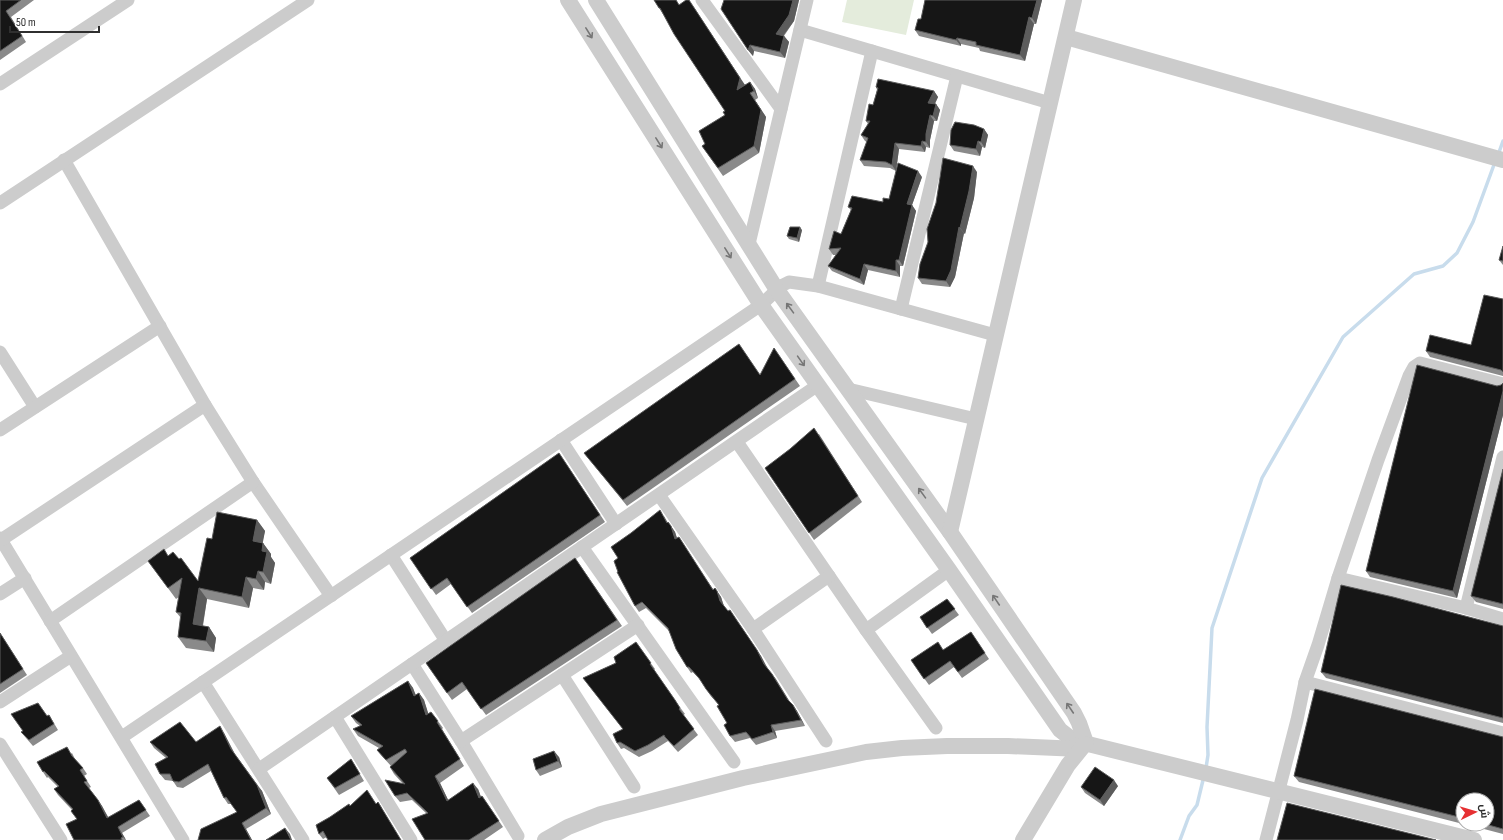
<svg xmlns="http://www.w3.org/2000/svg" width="1503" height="840" viewBox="0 0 1503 840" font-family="'Sofia Sans Condensed',Cairo,sans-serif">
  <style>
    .green { fill: #e4ecdc }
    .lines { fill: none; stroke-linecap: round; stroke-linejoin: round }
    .stream { stroke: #c8dcec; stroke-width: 3.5 }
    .minor { stroke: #ccc; stroke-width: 13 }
    .tertiary { stroke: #ccc; stroke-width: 16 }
    .wall { fill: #8a8a8a }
    .shaded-wall { fill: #5c5c5c }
    .building { fill: #161616; stroke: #5c5c5c }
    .oneway { stroke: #767676 }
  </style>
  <rect width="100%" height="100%" fill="#fff"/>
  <!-- green -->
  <path class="green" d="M847,0H914L906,35L842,22Z"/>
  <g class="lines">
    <!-- stream -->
    <g class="stream">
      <path d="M1498,155L1503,141"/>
      <path d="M1206,768L1208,755L1207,727L1212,628L1262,478L1343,337L1414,274L1443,266L1457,253L1473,222L1495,162"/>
      <path d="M1180,840L1189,816L1197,805L1204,776"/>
    </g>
    <!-- minor -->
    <g class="minor">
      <path d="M702,0L781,109"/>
      <path d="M800,30L1050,103"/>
      <path d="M0,84L128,0"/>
      <path d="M64,160L205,405L253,482L331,596"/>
      <path d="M0,203L308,0"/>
      <path d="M749,244L807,0"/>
      <path d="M818,286L872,51"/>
      <path d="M901,309L957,76"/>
      <path d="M0,352L35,407"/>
      <path d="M848,389L976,419"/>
      <path d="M0,430L160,326"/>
      <path d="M561,440L616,524"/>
      <path d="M737,442L866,630L936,728"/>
      <path d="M659,495L753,629L826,741"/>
      <path d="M0,538L183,840"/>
      <path d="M1,540L205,405"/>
      <path d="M582,547L734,762"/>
      <path d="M391,555L446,641"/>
      <path d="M1338,578L1466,608L1503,619"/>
      <path d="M0,594L25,578"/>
      <path d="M1466,608L1503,457"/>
      <path d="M50,621L253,482"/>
      <path d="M753,629L829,576"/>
      <path d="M866,630L949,570"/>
      <path d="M412,664L461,741L518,836"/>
      <path d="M562,675L634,787"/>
      <path d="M203,682L303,840"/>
      <path d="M1305,682L1503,733"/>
      <path d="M0,702L71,656"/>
      <path d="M335,717L411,840"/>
      <path d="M122,737L761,305L781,286L789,282L818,286L995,335"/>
      <path d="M461,741L638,625"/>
      <path d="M0,744L61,840"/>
      <path d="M259,769L818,385"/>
      <path d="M1266,840L1297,720L1305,682L1318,645L1338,578L1378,460L1409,376L1414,367L1420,363L1503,384"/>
    </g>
    <!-- tertiary -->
    <g class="tertiary">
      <path d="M568,0L761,305L949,570L1060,730L1069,737L1080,742L1474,840"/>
      <path d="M596,0L777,290L950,532L1074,713L1079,723L1086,743"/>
      <path d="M1066,37L1503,160"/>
      <path d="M950,532L1074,0"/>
      <path d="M545,840L568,827L601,814L743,778L866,752L902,748L947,746H1008L1080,749"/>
      <path d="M1023,840L1068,765L1085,744"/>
    </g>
  </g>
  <!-- wall -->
  <g class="wall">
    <path d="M0,0H34L11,17L26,42L0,60Z"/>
    <path d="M654,0H676L679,5L745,85L750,82L755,89L758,98L755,100L766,117L759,153L723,176L702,146L705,144L725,115V111Z"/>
    <path d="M724,0H799L794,21L784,36L789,42L785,58L754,51L753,56L748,50Z"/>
    <path d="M925,0H1042L1036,24H1034L1025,61L980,51L979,48L961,44V46L919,36L915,30L921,19Z"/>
    <path d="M876,87L934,91L938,97L935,104H936L940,110L937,121H934L930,140V148L926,147L925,152L899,149L896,171L890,168L864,166L860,160L867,142L865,141L861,135L868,124L866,121L873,105L877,90Z"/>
    <path d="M984,129L988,135L985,148L982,147L980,156L954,151L950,145Z"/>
    <path d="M977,172L974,198L965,234L964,233L955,277L950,287L922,284L918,278Z"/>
    <path d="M922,177L912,205L916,211L903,266H900V277L868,270L864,285L832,271L828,266L836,255H833L829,249L841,234L851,210L848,207L883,202L889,199Z"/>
    <path d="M802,230L799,242L789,239L787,236Z"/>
    <path d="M1503,246V265L1499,260Z"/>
    <path d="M1503,299V376L1430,357L1426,351L1471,345Z"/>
    <path d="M774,348L800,386L627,506L584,453L761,375Z"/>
    <path d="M1503,383V415L1457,598L1370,577L1366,571L1497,386L1501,385Z"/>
    <path d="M819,434L862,502L814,540L765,468Z"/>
    <path d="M559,453L605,522L472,613L451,584L436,595L410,558Z"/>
    <path d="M1503,469V609L1476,602L1471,596Z"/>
    <path d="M664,516L668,523V522L675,532L677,538L713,589L715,588L721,597L724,606L761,656L766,667L776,679L790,702L797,711L805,726L775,731L777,738L756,745L750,738L735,742L730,736L727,723L719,705L710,695L702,682L693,672L691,673L687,667L669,631L646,608L639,612L635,606L618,572V558Z"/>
    <path d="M257,520L265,531L262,543H263L271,554V557L275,563L271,584L265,582L264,590L253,588L249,608L207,599L203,626L209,627L216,638L214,652L186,648L178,637L181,618L176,612L179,597L176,599L148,561L168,556L179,559L198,581L212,539Z"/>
    <path d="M575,558L622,626L486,715L467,689L452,700L426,663Z"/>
    <path d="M947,599L959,615L932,634L920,617Z"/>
    <path d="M1503,626V723L1326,678L1321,672Z"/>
    <path d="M971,632L989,659L962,678L954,667L929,685L911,660L943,650Z"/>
    <path d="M0,633L27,675L0,693Z"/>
    <path d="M650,662L655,669L654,670L679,706L685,714L683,715L698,735L678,752L668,741L652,751L639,757L624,748L621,749L617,743L623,729L583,678L616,663Z"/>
    <path d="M408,681L413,688L415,695L419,693L424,700L428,714L438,721L443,728L442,729L464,766L440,783L448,800L478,789L481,797L482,796L503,827L484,840H425L427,814L412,800L400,802L395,796L403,784L394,774L390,767L391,766L382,756L377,750L379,748L358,736L353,729L360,726L356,723L351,716Z"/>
    <path d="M49,715L58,730L33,746L26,738L21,732Z"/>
    <path d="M224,733L235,754L262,791L271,814L246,829L252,840H198L237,812L231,804H228L224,798L211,771L183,788L177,787L173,781L165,780L160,774L166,758L154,748L150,742H196Z"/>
    <path d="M1503,737V834L1465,824H1487L1463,800V824L1299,782L1294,776Z"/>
    <path d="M72,753L75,759L83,768L87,774L84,776L91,787L89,788L102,806L108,818L139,800L150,816L122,833L126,840H74L77,819L71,811L72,810L58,795L54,789L58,787L48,777L47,778L43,772Z"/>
    <path d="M559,757L562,767L540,776L536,770Z"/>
    <path d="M351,759L364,781L339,795L327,778Z"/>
    <path d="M1118,786L1104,806L1085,793L1081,787Z"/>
    <path d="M378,802L382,808L323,839L319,834L330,817L350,805L376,804Z"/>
  </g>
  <!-- shaded-wall -->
  <g class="shaded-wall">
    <path d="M793,0H799L794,21L780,40L776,34Z"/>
    <path d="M1037,0H1042L1036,24L1032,18Z"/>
    <path d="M693,6L745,85L737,90Z"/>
    <path d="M1029,17L1034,24L1025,61L1020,55Z"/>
    <path d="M784,36L789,42L785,58L780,52Z"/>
    <path d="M957,38L961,44V46L956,40Z"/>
    <path d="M750,45L754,51L753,56L748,50Z"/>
    <path d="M750,82L755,89L758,98L754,91Z"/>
    <path d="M934,91L938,97L932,109L928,103Z"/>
    <path d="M750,93L766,117L759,153L754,146Z"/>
    <path d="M936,104L940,110L937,121L933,116Z"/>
    <path d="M930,115L934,121L930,140V148L926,142V134Z"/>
    <path d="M984,129L988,135L985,148L981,142Z"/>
    <path d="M922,141L926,147L925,152L921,146Z"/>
    <path d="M978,141L982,147L980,156L976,149Z"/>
    <path d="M895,143L899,149L896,171L892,165Z"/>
    <path d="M973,166L977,172L974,198L965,234L960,228Z"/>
    <path d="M918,171L922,177L912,205L916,211L903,266L899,260L907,204Z"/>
    <path d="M800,227L802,230L799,242L797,238Z"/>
    <path d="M959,227L964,233L955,277L950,287L946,281Z"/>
    <path d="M896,260L900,266V277L896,271Z"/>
    <path d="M864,264L868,270L864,285L860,279Z"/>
    <path d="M1503,391V415L1457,598L1453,591Z"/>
    <path d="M257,520L265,531L261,552L253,541Z"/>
    <path d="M671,526L675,532L679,545L675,539Z"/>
    <path d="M263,543L271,554V557L275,563L271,584L263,572L262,551Z"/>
    <path d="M258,571L265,582L264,590L256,579Z"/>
    <path d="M246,577L253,588L249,608L242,597Z"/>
    <path d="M199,588L207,599L201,635L193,624Z"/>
    <path d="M717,591L721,597L724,607L720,601Z"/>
    <path d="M738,622L761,656L768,669L764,664Z"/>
    <path d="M209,627L216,638L214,652L206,641Z"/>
    <path d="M408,681L413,688L419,703L414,696Z"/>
    <path d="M419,693L424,700L431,722L426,715Z"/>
    <path d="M793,705L797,711L805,726L801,720Z"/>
    <path d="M771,725L775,731L777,738L773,732Z"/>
    <path d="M220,726L224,733L235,755L231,749Z"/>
    <path d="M554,751L559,757L562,767L558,761Z"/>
    <path d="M435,776L440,783L452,808L447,801Z"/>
    <path d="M1114,780L1118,786L1104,806L1100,800Z"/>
    <path d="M473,783L478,789L484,805L479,798Z"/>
    <path d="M257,785L262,791L271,814L266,808Z"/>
    <path d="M98,800L102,806L112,824L107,818Z"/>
    <path d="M242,823L246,829L252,840H251Z"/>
    <path d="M118,827L122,833L126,840L123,837Z"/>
    <path d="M285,828L290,834L292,840H291Z"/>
  </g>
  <!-- building -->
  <g class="building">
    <path d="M0,0H21L6,11L22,36L0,51Z"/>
    <path d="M654,0H676L679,5L686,0H689L740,78L737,90L750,82L754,91L750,93L761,110L754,146L718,168L702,146L705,144L699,131L725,115L723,112L725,111L674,34L660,8H659Z"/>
    <path d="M724,0H793L789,15L776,34L784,36L780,52L750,45L748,50L721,9Z"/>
    <path d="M925,0H1037L1032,18L1029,17L1020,55L976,45V42L957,38L956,40L915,30L918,19H921Z"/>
    <path d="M878,79L934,91L928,103L936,104L933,116L930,115L926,134V142L922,141L921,146L895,143L892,165L886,162L860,160L868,138L861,135L870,121H866L869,104L873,105L878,88L876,87Z"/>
    <path d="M955,122L974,125L984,129L981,142L978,141L976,149L950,145L951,130Z"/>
    <path d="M943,158L973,166L969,191L960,228L959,227L951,270L946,281L918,278L920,264L928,242L927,229L936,203Z"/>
    <path d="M898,163L918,171L907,204L912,205L899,260H896V271L864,264L860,279L828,266L841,248L829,249L834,231L841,234L852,208L848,207L852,196L883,202V198L889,199Z"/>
    <path d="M790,227H800L797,238L787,236Z"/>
    <path d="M1503,246V261L1499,260Z"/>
    <path d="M1484,295L1503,299V372L1501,370L1426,351L1430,335L1471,345Z"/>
    <path d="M739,344L760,375L774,348L795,379L623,500L584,453Z"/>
    <path d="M1417,365L1497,386L1501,385L1503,383V391L1453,591L1366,571Z"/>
    <path d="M814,428L858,496L809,533L765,468L790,449Z"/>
    <path d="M559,453L600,515L467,607L447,578L431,589L410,558Z"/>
    <path d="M1503,469V604L1471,596Z"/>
    <path d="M660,510L667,523L668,522L671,526L675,539L679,537L713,590L715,588L717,591L720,601L728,611L730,610L738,622L757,650L764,664L772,674L788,700L793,705L801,720L771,725L773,732L752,739L746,732L730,736L724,725L727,723L717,706L719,705L706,689L699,678L689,667H687L676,649L668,628L642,602L635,606L617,572H618L614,561L618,558L611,547L631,533Z"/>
    <path d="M217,512L257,520L253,541L263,543L262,551L267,552L263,572L258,571L256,579L246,577L242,597L199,588L193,624L209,627L206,641L178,637L181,613L176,612L182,578L168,588L148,561L164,549L168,556L173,552L179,559L181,558L198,581L207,538L212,539Z"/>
    <path d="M575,558L617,620L481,709L462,682L447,693L426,663Z"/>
    <path d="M1341,585L1393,597L1503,626V718L1321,672Z"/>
    <path d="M947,599L955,609L927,628L920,617Z"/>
    <path d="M971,632L985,653L958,672L950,661L924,679L911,660L938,642L943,650Z"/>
    <path d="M0,633L23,669L0,684Z"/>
    <path d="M636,642L651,663L650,664L675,700L680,708L679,709L694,729L674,746L665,737L664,735L648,745L635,751L620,742L617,743L613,734L623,729L583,678L616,663L614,657Z"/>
    <path d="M408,681L414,696L419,693L426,715L431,712L438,721L437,722L460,759L435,776L447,801L473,783L479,798L482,796L499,821L469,840H425L412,819L428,813L407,793L395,796L385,780L405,784L390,767L407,752L405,749L386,760L377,750L383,746L353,729L362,725L351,716Z"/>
    <path d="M1315,689L1503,737V829L1485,824H1487V800H1463V818L1294,776Z"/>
    <path d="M38,703L47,716L49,715L54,724L29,740L21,732L23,731L11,714Z"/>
    <path d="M180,722L196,742L220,726L231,749L257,785L266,808L242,823L251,840H198L201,829L237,812L226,797L224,798L208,764L179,782L173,781L170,774H160L155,764L168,757L150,742Z"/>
    <path d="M67,747L72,756L83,768L80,770L87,781L84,782L98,800L107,818L139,800L146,810L118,827L123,837L121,838L122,840H74L66,824L77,819L71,811L73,809L54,789L59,786L44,771L43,772L37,762Z"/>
    <path d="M554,751L558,761L536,770L533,759Z"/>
    <path d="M351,759L360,774L335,788L327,778Z"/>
    <path d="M1095,767L1114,780L1100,800L1081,787Z"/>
    <path d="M367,790L376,804L378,802L401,840H328L323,831L319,834L316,825L330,817L349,804L350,806Z"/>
    <path d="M1287,803L1436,840H1277Z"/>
    <path d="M285,828L291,840H266Z"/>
  </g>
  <!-- one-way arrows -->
  <defs><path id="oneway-shaft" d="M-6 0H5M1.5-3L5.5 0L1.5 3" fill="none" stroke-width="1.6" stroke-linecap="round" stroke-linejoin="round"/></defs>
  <g class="oneway">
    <use href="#oneway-shaft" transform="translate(589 33) rotate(58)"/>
    <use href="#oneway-shaft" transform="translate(659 143) rotate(58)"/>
    <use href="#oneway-shaft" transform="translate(728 253) rotate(58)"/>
    <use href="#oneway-shaft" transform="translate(790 308) rotate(-126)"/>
    <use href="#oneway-shaft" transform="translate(801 361) rotate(55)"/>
    <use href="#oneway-shaft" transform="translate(922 493) rotate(-126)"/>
    <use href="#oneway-shaft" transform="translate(996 600) rotate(-124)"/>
    <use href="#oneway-shaft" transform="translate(1070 708) rotate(-124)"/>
  </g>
  <!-- north arrow -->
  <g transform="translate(1475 812) rotate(85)"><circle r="19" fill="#ffffff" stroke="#acacac"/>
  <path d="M0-3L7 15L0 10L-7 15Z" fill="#e63032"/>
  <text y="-6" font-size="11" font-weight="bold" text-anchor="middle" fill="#2f2f2f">ش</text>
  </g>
  <!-- scale -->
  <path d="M10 26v6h89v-6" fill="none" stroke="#2f2f2f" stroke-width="2"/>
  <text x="16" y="26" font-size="12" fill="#2f2f2f" stroke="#ffffff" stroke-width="3" paint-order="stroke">50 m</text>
</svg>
